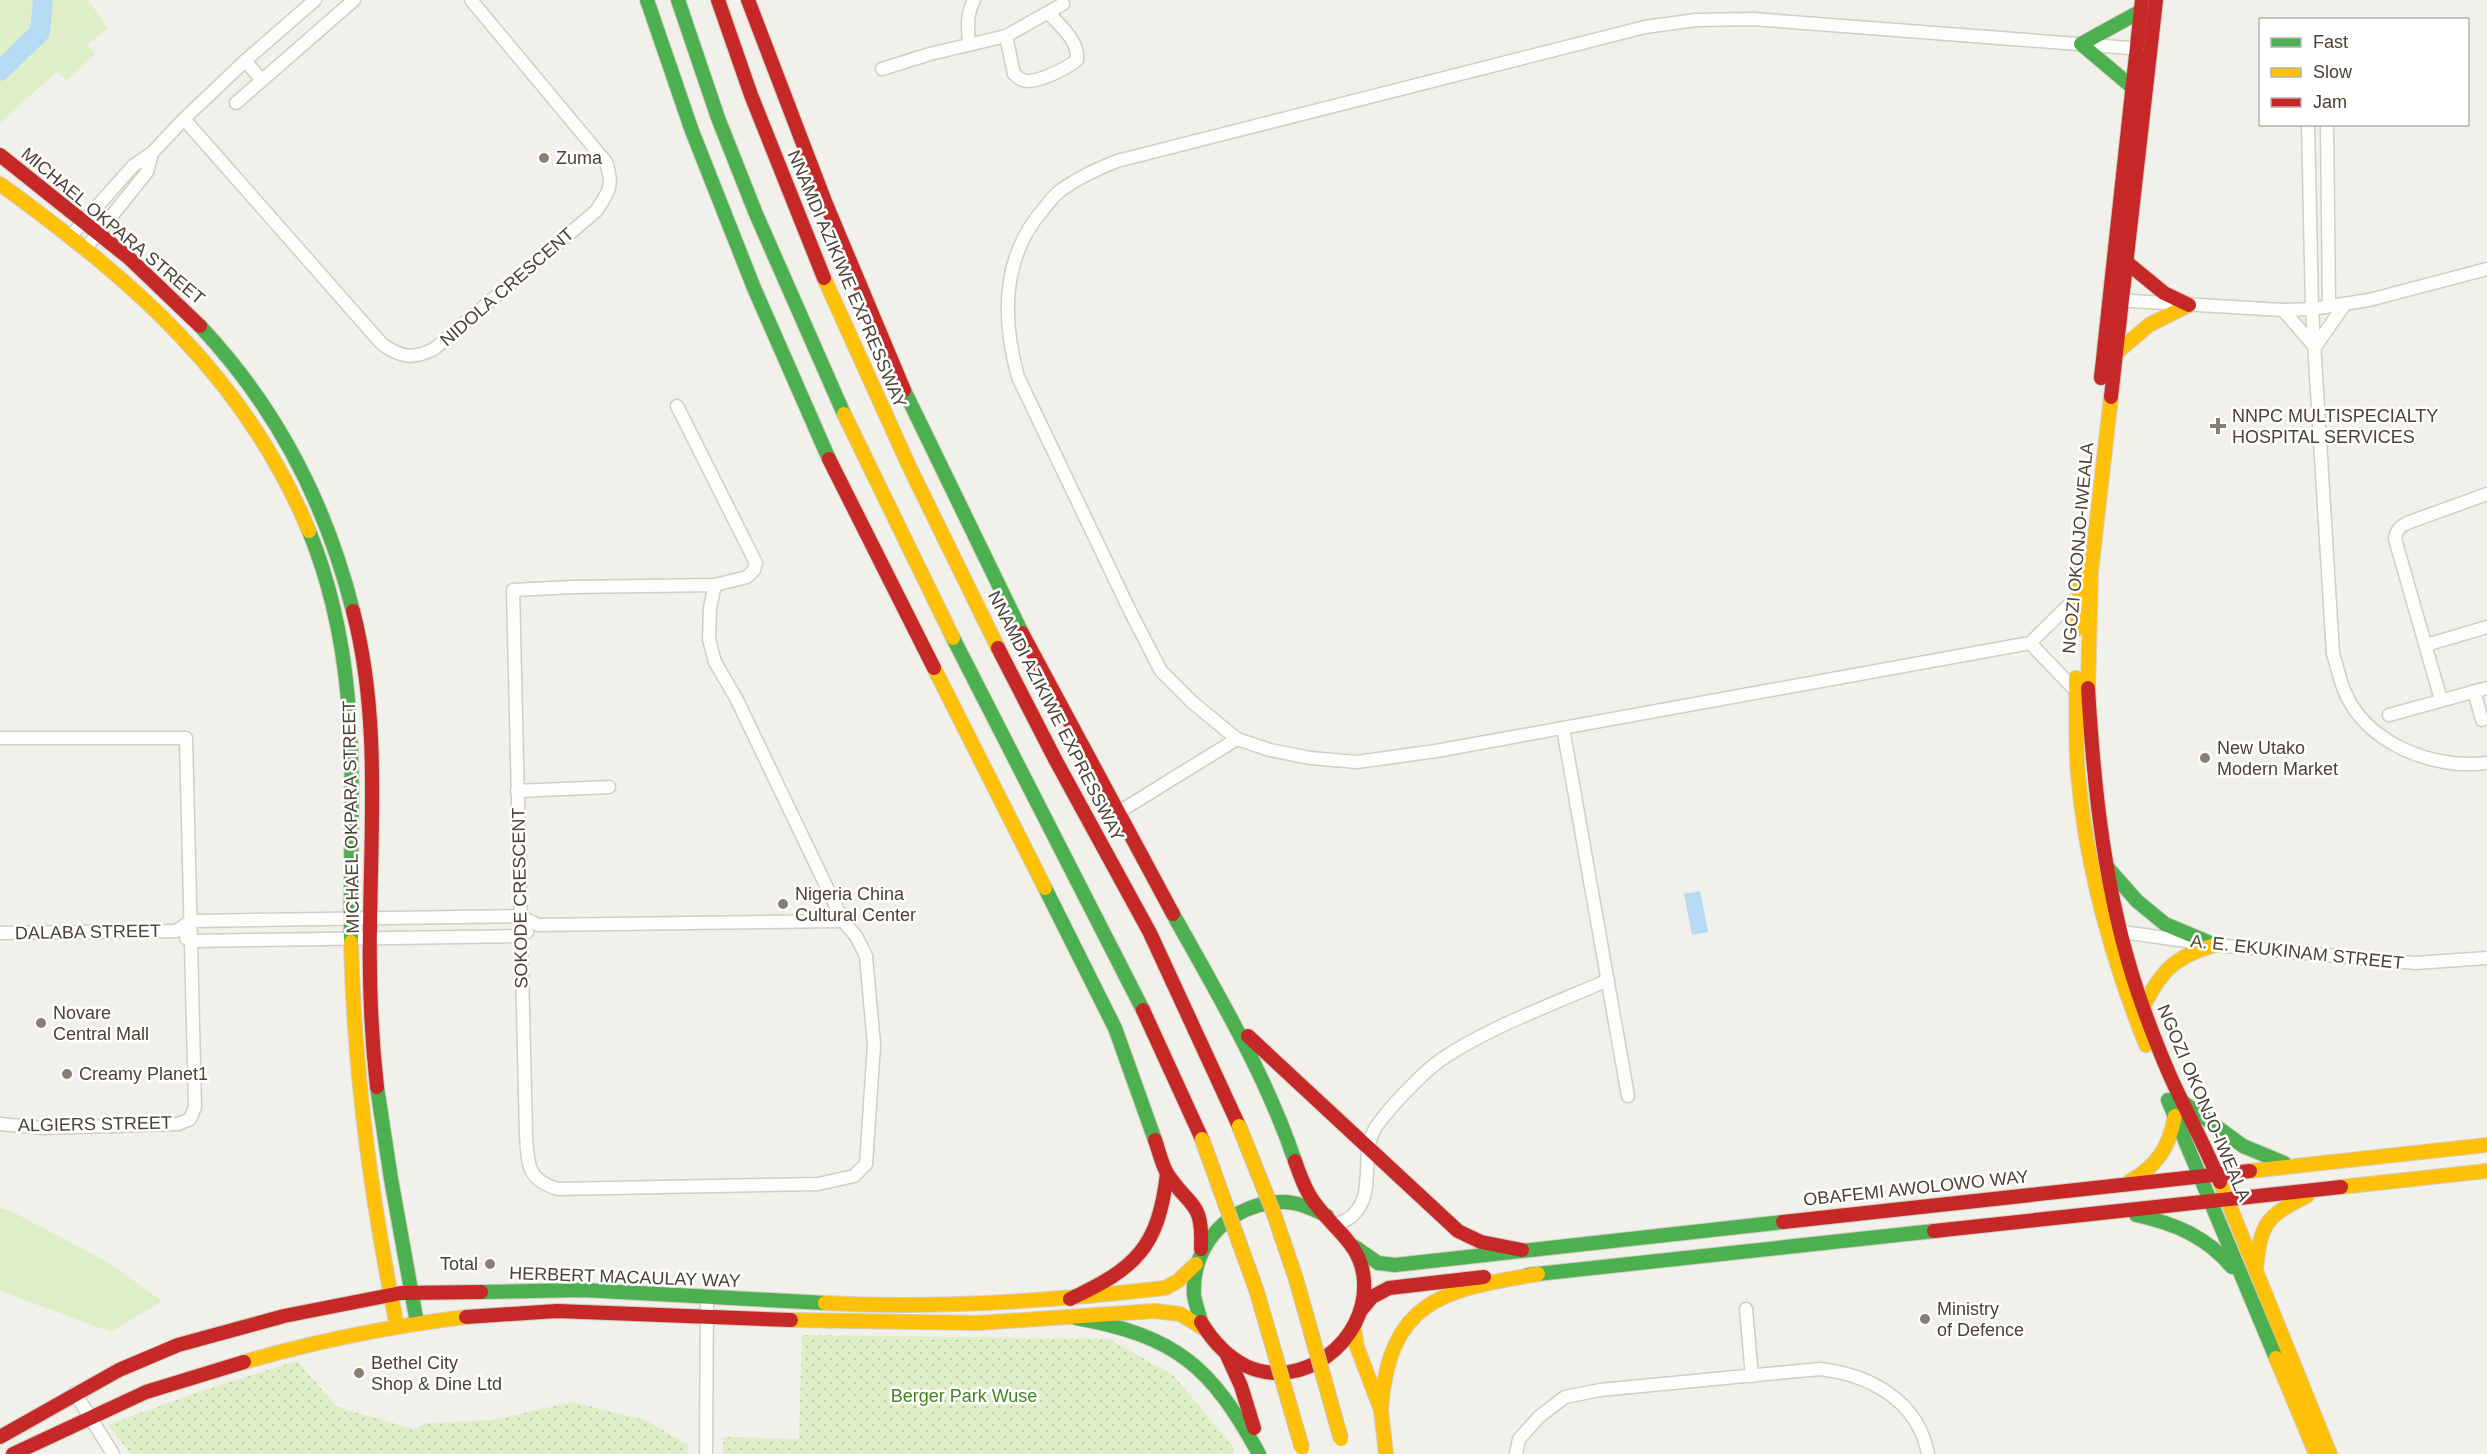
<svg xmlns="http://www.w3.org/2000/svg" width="2487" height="1454" viewBox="0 0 2487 1454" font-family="Arial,sans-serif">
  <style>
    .grass { fill: #deefc8 }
    .park { fill: url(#park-dots) }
    .water { fill: #b6daf4 }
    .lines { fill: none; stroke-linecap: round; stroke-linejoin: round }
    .river { stroke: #b6daf4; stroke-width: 20 }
    .street-casing { stroke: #d0cec8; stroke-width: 15 }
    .fast-casing { stroke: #d2cec0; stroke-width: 16 }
    .slow-casing { stroke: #d2cec0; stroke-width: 16 }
    .jam-casing { stroke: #d2cec0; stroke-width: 16 }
    .street { stroke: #fdfdfc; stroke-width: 12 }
    .fast { stroke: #4caf50; stroke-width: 14 }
    .slow { stroke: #ffc107; stroke-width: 14 }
    .jam { stroke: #c62828; stroke-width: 14 }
    .slow-bridge-casing { stroke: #cdbfa3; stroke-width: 16; stroke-linecap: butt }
    .slow-bridge { stroke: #ffc107; stroke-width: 14 }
    .poi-dot { fill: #857f74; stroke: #fff; stroke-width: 2 }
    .labels { text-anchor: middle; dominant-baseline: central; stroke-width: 5; stroke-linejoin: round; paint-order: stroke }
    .poi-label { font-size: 18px; fill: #4a4235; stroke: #fff; text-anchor: start }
    .street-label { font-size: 18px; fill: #4a4235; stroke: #fff }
    .park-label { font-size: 18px; fill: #438321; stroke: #fff }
  </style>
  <defs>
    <pattern id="park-dots" width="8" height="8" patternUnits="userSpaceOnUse" patternTransform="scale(1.5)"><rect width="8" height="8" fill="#deefc8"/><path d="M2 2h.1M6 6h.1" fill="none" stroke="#c0ceac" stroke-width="1.8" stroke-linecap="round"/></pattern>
  </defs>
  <rect width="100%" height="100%" fill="#f2f0ea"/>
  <!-- grass -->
  <g class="grass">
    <path d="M0,0H88L108,28L87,45L95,54L67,80L56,72L0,123Z"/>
    <path d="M0,1208L11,1211L109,1263L162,1301L111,1332L0,1291Z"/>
  </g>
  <!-- park -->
  <g class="park">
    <path d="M802,1335L1109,1339L1173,1375L1232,1445L1234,1454H723V1437L799,1439Z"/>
    <path d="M297,1361L337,1407L414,1429L426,1423L494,1420L572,1402L645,1420L687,1444L688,1454H131L108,1425L198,1392Z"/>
  </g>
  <!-- water -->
  <path class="water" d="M1700,891L1708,932L1692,935L1684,894Z"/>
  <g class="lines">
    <!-- river -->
    <path class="river" d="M0,71L40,32L43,0"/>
    <defs>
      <g id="street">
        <path d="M1006,36L1014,74C1017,76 1019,79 1023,80C1035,85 1067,68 1077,60C1079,41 1061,27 1049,13"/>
        <path d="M969,45C968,29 966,14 974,0"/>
        <path d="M245,61L262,80"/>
        <path d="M882,69L930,54L1006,36L1063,4"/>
        <path d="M236,103L354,0"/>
        <path d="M184,119L382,344C401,358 414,359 434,349L596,211C609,192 614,186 606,162L471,0"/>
        <path d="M2308,124L2312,309L2333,654C2337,665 2339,678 2344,690C2365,743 2433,770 2487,763"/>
        <path d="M2327,124L2329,306"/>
        <path d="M70,237L133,166L152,153L184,119L245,61L315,0"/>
        <path d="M86,248L147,172L152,153"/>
        <path d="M2115,300L2283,310L2312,309L2369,300L2487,269"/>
        <path d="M2283,310L2315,347L2345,304"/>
        <path d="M677,406L756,563L754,570L747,577L715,585L572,587L513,590L526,1135C528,1165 527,1180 558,1189L818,1184L854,1176L866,1164L874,1045L866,956L856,936L843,921L736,698L715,662L709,639L710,608L715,585"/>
        <path d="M2078,596L2030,643L1436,751L1357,762L1310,758L1270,750L1237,739L1192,702L1161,671L1131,613L1018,377C1002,319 1001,259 1042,211C1047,205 1053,196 1060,191C1077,178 1097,169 1117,161L1645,27L1696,20L1753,19L2143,49"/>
        <path d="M2030,643L2076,691"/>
        <path d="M2426,645L2487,627"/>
        <path d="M2474,691L2482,720"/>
        <path d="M2441,700L2395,539C2396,531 2399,527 2407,523L2487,494"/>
        <path d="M2389,715L2487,688"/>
        <path d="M1563,728L1628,1096"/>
        <path d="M0,738H186L195,1107L190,1119L178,1124L44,1128L0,1124"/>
        <path d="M517,791L609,787"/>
        <path d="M1117,813L1237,739"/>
        <path d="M176,931L191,921L520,916L538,925L843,921"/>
        <path d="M2115,931L2215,945L2416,963L2487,958"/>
        <path d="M0,933L176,931"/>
        <path d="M186,938L191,941L521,936L527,932"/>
        <path d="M1337,1224C1342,1222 1350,1219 1353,1215C1378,1191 1357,1152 1378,1124C1392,1105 1423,1072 1442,1059C1491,1026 1554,1004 1608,980"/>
        <path d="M1746,1309L1752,1376"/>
        <path d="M75,1393L113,1454"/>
        <path d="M706,1454L707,1298"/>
        <path d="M1516,1454L1519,1439L1540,1416L1565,1397L1600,1390L1820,1369C1871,1375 1918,1401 1928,1454"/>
      </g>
      <g id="fast">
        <path d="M647,0L692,131L754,288L829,459"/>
        <path d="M678,0L718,118L756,214L844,414"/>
        <path d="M2132,87L2081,44L2141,11"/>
        <path d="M200,326C276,407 326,503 353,611"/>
        <path d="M904,390L1022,633"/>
        <path d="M309,531C365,669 349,798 351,942"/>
        <path d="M953,638L1143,1010"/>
        <path d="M2107,867L2137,901L2165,924L2215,945"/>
        <path d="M1045,888L1115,1028L1155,1140"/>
        <path d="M1173,914C1218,995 1265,1073 1295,1161"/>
        <path d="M377,1087L391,1179L417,1323"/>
        <path d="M2168,1100L2276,1358"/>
        <path d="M2184,1103L2243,1146L2284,1163"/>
        <path d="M2136,1215C2174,1223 2207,1237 2232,1267"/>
        <path d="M1355,1247L1378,1263L1395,1265L1783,1222"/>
        <path d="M1528,1275L1934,1231"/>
        <path d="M481,1292L583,1290L825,1303"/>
        <path d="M1076,1318C1176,1336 1211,1366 1259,1454"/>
        <path d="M1201,1322C1199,1313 1195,1303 1194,1295C1191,1243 1232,1202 1283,1202C1298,1202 1314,1209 1327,1216"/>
      </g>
      <g id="slow">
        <path d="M0,184C133,281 244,375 309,531"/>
        <path d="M824,278L909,466L998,648"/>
        <path d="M2115,354L2149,325L2189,305"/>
        <path d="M844,414L953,638"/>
        <path d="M2077,629L2081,568"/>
        <path d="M934,668L1045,888"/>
        <path d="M2076,678C2077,710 2075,742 2078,774C2086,867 2112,959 2146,1045"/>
        <path d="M2088,688L2091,572L2111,397"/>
        <path d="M351,942C354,1072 371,1199 397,1326"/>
        <path d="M2143,1007C2162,970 2174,957 2215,945"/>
        <path d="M2250,1171L2487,1145"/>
        <path d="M2129,1182C2157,1166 2169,1148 2175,1116"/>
        <path d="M2220,1182L2330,1454"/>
        <path d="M2341,1187L2487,1171"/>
        <path d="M2256,1268C2261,1223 2266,1216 2307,1196"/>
        <path d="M825,1303C938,1309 1052,1301 1165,1288L1178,1281L1196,1264"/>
        <path d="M791,1320L978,1323L1155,1311L1180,1314L1203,1328"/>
        <path d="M1354,1329L1357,1347L1381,1410L1386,1454"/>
        <path d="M2276,1358L2316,1454"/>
        <path d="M244,1362C317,1341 391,1326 466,1317"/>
        <path d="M1381,1410C1389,1300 1442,1290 1538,1274"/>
      </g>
      <g id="jam">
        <path d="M718,0L751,95L824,278"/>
        <path d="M748,0L826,204L904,390"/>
        <path d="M0,155L129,258L200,326"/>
        <path d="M2125,261L2164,293L2189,305"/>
        <path d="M2101,378L2142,0"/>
        <path d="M2111,397L2156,0"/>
        <path d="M829,459L934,668"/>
        <path d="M353,611C380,714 371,822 370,928C369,981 371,1034 377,1087"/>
        <path d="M1022,633L1173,914"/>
        <path d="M998,648L1056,761L1150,933L1239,1126"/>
        <path d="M2088,688C2094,791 2105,895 2138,993C2148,1022 2159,1051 2171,1078C2187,1113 2205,1146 2220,1182"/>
        <path d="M1143,1010L1202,1139"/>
        <path d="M1248,1036L1458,1231L1481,1242L1522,1250"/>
        <path d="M1155,1140C1159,1151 1162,1166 1168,1175C1192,1210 1203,1201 1201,1249"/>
        <path d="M1783,1222L2250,1171"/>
        <path d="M1934,1231L2341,1187"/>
        <path d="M1070,1299C1136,1268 1158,1248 1167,1174"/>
        <path d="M1362,1309L1372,1297L1389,1288L1484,1277"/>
        <path d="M466,1317L557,1311L791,1320"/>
        <path d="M1201,1322C1212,1340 1225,1356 1246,1366C1302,1392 1368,1341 1364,1281C1362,1244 1333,1229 1314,1202C1305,1190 1300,1175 1295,1161"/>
        <path d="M1227,1355L1241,1386L1254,1428"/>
        <path d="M0,1437L119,1370L178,1345L284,1316L401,1293L481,1292"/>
        <path d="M13,1454L146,1392L244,1362"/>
      </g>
    </defs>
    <!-- street casing -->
    <use href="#street" class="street-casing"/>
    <!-- fast casing -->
    <use href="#fast" class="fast-casing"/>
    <!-- slow casing -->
    <use href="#slow" class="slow-casing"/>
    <!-- jam casing -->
    <use href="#jam" class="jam-casing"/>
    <!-- street -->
    <use href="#street" class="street"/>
    <!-- fast -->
    <use href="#fast" class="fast"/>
    <!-- slow -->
    <use href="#slow" class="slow"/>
    <!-- jam -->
    <use href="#jam" class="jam"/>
    <defs>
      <g id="slow-bridge">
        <path d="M1239,1126L1274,1214L1296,1279L1341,1439"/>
        <path d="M1202,1139L1257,1292L1302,1448"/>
      </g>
    </defs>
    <!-- slow-bridge casing -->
    <use href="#slow-bridge" class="slow-bridge-casing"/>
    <!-- slow-bridge -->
    <use href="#slow-bridge" class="slow-bridge"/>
  </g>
  <!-- markers -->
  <g class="poi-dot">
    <circle cx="544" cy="158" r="6"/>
    <path d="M2215 417h6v6h6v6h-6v6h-6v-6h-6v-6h6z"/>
    <circle cx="2205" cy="758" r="6"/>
    <circle cx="783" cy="904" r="6"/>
    <circle cx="41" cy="1023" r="6"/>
    <circle cx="67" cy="1074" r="6"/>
    <circle cx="490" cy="1264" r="6"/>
    <circle cx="1925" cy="1319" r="6"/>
    <circle cx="359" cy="1373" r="6"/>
  </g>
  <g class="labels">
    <!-- poi labels -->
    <g class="poi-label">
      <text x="556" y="158">Zuma</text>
      <text x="2232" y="416">NNPC MULTISPECIALTY<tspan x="2232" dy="21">HOSPITAL SERVICES</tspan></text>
      <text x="2217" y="748">New Utako<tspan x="2217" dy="21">Modern Market</tspan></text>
      <text x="795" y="894">Nigeria China<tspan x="795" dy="21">Cultural Center</tspan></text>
      <text x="53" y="1013">Novare<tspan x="53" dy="21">Central Mall</tspan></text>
      <text x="79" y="1074">Creamy Planet1</text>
      <text x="478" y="1264" text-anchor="end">Total</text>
      <text x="1937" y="1309">Ministry<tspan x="1937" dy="21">of Defence</tspan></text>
      <text x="371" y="1363">Bethel City<tspan x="371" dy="21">Shop &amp; Dine Ltd</tspan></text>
    </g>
    <!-- street labels -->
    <g class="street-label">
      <text transform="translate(113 226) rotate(40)">MICHAEL OKPARA STREET</text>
      <text transform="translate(847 279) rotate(67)">NNAMDI AZIKIWE EXPRESSWAY</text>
      <text transform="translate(507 287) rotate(-41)">NIDOLA CRESCENT</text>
      <text transform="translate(2078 548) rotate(-85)">NGOZI OKONJO-IWEALA</text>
      <text transform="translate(1056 716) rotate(63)">NNAMDI AZIKIWE EXPRESSWAY</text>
      <text transform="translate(351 817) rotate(-91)">MICHAEL OKPARA STREET</text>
      <text transform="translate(520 898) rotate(-91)">SOKODE CRESCENT</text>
      <text transform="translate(88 932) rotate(-1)">DALABA STREET</text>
      <text transform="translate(2297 952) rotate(6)">A. E. EKUKINAM STREET</text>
      <text transform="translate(2204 1103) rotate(67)">NGOZI OKONJO-IWEALA</text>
      <text transform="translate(95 1124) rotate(-1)">ALGIERS STREET</text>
      <text transform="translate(1916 1188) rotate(-6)">OBAFEMI AWOLOWO WAY</text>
      <text transform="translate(625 1277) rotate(2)">HERBERT MACAULAY WAY</text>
    </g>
    <!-- park labels -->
    <g class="park-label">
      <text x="964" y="1396">Berger Park Wuse</text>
    </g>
  </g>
  <!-- legend -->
  <rect x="2259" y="18" width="210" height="108" fill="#ffffff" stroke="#b7b3ae" stroke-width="1.5"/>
  <rect x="2271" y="38" width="30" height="9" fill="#4caf50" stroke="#b7b3ae" stroke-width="1.5"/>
  <text x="2313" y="48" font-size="18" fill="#4a4235">Fast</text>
  <rect x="2271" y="68" width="30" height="9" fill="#ffc107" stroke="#b7b3ae" stroke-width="1.5"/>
  <text x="2313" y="78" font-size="18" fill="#4a4235">Slow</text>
  <rect x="2271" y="98" width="30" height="9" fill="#c62828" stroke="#b7b3ae" stroke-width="1.5"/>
  <text x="2313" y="108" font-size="18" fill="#4a4235">Jam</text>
</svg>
